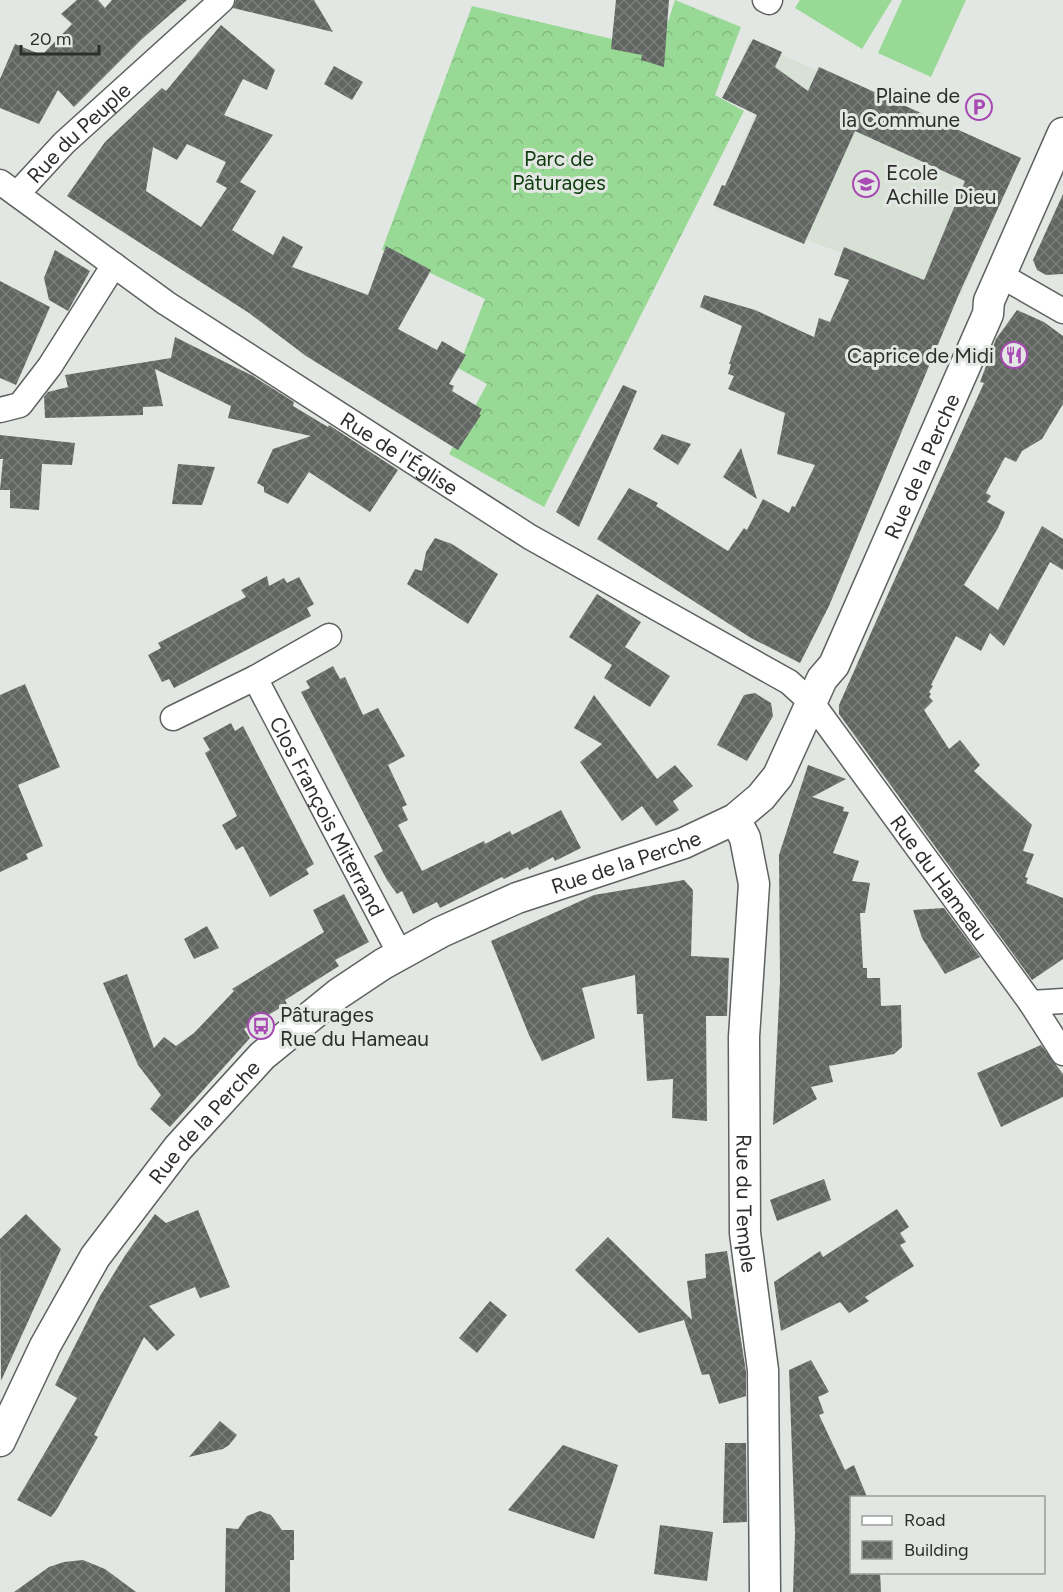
<svg xmlns="http://www.w3.org/2000/svg" width="1063" height="1592" viewBox="0 0 1063 1592" font-family="Figtree,sans-serif">
  <style>
    .built { fill: #d7e1d6 }
    .forest { fill: url(#forest-crowns) }
    .garden { fill: #98d995 }
    .building { fill: url(#building-cross-hatch); fill-rule: evenodd }
    .lines { fill: none; stroke-linecap: round; stroke-linejoin: round }
    .minor-casing { stroke: #5f625e; stroke-width: 27 }
    .tertiary-casing { stroke: #5f625e; stroke-width: 33 }
    .minor { stroke: #fff; stroke-width: 24 }
    .tertiary { stroke: #fff; stroke-width: 30 }
    .labels { text-anchor: middle; dominant-baseline: central; stroke-width: 6; stroke-linejoin: round; paint-order: stroke }
    .poi-label { font-size: 21px; fill: #2e2f2d; stroke: #e3e7e3; text-anchor: end }
    .street-label { font-size: 21px; fill: #2e2f2d; stroke: #e3e7e3 }
    .park-label { font-size: 21px; fill: #0f3d0f; stroke: #e3e7e3 }
  </style>
  <defs>
    <pattern id="forest-crowns" width="20" height="18" patternUnits="userSpaceOnUse" patternTransform="scale(1.5)"><rect width="20" height="18" fill="#98d995"/><path d="M2 6a3 3 0 1 1 6 0M12 15a3 3 0 1 1 6 0" fill="none" stroke="#83bb81"/></pattern>
    <pattern id="building-cross-hatch" width="8" height="8" patternUnits="userSpaceOnUse" patternTransform="scale(1.5)"><rect width="8" height="8" fill="#626662"/><path d="M0 0l8 8M0 8l8-8" fill="none" stroke="#7a7d7a"/></pattern>
  </defs>
  <rect width="100%" height="100%" fill="#e3e7e3"/>
  <!-- built -->
  <path class="built" d="M749,40L1016,160L961,295L715,208L756,111L729,97Z"/>
  <!-- forest -->
  <path class="forest" d="M675,0L741,27L715,95L744,111L544,507L449,454L487,384L458,368L485,299L382,250L472,6L659,50Z"/>
  <!-- garden -->
  <g class="garden">
    <path d="M800,0H892L862,49L795,8Z"/>
    <path d="M902,0H966L931,77L878,53Z"/>
  </g>
  <!-- building -->
  <g class="building">
    <path d="M77,0H98L105,8L112,0H187L142,39L74,107L58,90L39,124L0,108V79L15,44L42,55L72,24L61,14Z"/>
    <path d="M236,0H314L333,32L233,8Z"/>
    <path d="M616,0H669L664,67L641,60L642,55L611,49Z"/>
    <path d="M221,25L275,70L267,90L243,79L224,115L273,135L240,182L256,191L232,230L273,255L283,236L303,247L292,267L368,295L386,246L431,270L398,329L437,350L442,341L466,355L449,384L454,386L452,391L482,409L479,414L481,415L458,450L306,356L249,313L67,196L105,142L162,88L166,91ZM187,144L226,162L216,182L227,188L201,227L146,191L153,147L177,160Z"/>
    <path d="M753,39L782,52L775,67L808,91L819,67L1021,158L959,294L829,606L800,663L751,638L597,539L629,488L658,503L656,506L728,551L744,528L747,530L763,499L789,513L792,506L795,507L815,465L777,454L785,413L728,389L734,376L728,374L731,364H729L742,326L700,307L704,295L755,310L814,337L819,318L830,322L849,280L834,275L844,247L924,280L965,181L855,131L804,244L713,205L722,185L725,186L757,115L722,98Z"/>
    <path d="M334,66L363,82L352,100L324,84Z"/>
    <path d="M1063,194V274L1046,275L1037,270L1033,260Z"/>
    <path d="M55,250L90,271L68,311L49,300L44,278Z"/>
    <path d="M0,281L50,307L16,385L0,378Z"/>
    <path d="M1017,310L1044,322L1063,336V404L1042,439L1022,451L1016,462L1005,457L986,493L991,496L987,502L1005,512L998,528L964,585L998,610L1042,526L1063,539V570L1050,562L1004,646L990,633L981,651L956,636L931,685L933,686L929,692L931,694L929,697L933,701L924,710L949,749L960,740L980,765L974,771L1032,825L1023,851L1034,854L1025,877L1028,878L1026,883L1063,898V959L1032,980L839,714V705L893,583L984,383L980,382L996,339Z"/>
    <path d="M175,337L253,376L294,402L293,406L328,427L329,425L398,470L370,512L309,472L288,504L264,492V487L257,483L273,449L311,436L228,418L231,406L155,369L163,406L143,407V415L45,418L44,397L48,392L68,387L65,375L171,358Z"/>
    <path d="M623,385L637,391L579,527L556,512Z"/>
    <path d="M662,434L691,444L678,465L653,449Z"/>
    <path d="M0,435L75,443L72,465L42,464L39,510L10,508V490H0L3,459H0Z"/>
    <path d="M741,448L757,499L723,477Z"/>
    <path d="M178,464L215,467L202,505L172,504Z"/>
    <path d="M435,538L452,544L498,574L468,624L407,584L415,569L422,571L426,552Z"/>
    <path d="M267,576L269,586L284,578L287,583L299,577L314,604L307,608L311,616L174,688L169,679L162,682L148,655L161,648L158,643L246,597L241,590Z"/>
    <path d="M597,594L641,622L625,647L670,676L650,707L604,678L612,665L569,637Z"/>
    <path d="M333,666L340,679L345,677L363,715L378,708L405,756L388,765L407,805L402,807L408,820L398,825L422,871L484,841L485,844L510,831L512,835L561,810L581,848L555,861L553,857L529,870L528,867L504,879L502,877L440,908L437,902L413,914L402,891L397,894L387,880L374,856L383,851L301,692L310,688L306,681Z"/>
    <path d="M25,684L60,767L18,785L43,846L26,854L28,859L0,872V695Z"/>
    <path d="M755,693L771,703L773,716L747,761L717,745L744,695Z"/>
    <path d="M594,695L657,779L675,765L693,786L673,801L679,810L656,826L642,806L622,821L580,762L602,744L574,728Z"/>
    <path d="M231,723L235,731L243,726L314,864L306,869L309,874L270,897L243,846L236,850L222,825L237,816L205,753L210,750L203,738Z"/>
    <path d="M808,765L846,779L812,797L844,807L843,811L849,812L833,853L859,861L852,881L870,883L865,913H860L863,968H867V978H880L881,1006L901,1005L902,1047L894,1054L829,1066L833,1082L811,1087L817,1099L773,1125L780,981L779,855Z"/>
    <path d="M684,880L693,890L691,956L729,958L727,1016H706L707,1121L672,1118L673,1079L647,1081L643,1014H637L635,975L582,988L595,1038L542,1061L529,1035L491,941L594,895Z"/>
    <path d="M344,894L369,942L335,960L339,966L285,1000L287,1004L244,1029L250,1038L170,1127L150,1109L161,1095L138,1065L103,983L127,974L154,1048L164,1037L176,1046L194,1033L234,991L232,989L324,932L313,910Z"/>
    <path d="M944,908L980,957L945,974L922,938L913,910Z"/>
    <path d="M207,926L219,948L194,959L184,939Z"/>
    <path d="M1041,1045L1063,1074V1097L1001,1127L977,1073Z"/>
    <path d="M824,1179L831,1200L777,1221L770,1200Z"/>
    <path d="M897,1209L909,1227L900,1233L906,1242L900,1245L914,1266L865,1297L869,1301L849,1313L840,1302L781,1331L774,1282L820,1251L823,1257Z"/>
    <path d="M198,1210L230,1287L200,1298L195,1287L149,1306L175,1335L157,1351L144,1337L94,1435L98,1437L57,1509L51,1517L17,1500L77,1398L55,1385L100,1296L126,1254L155,1214L166,1223Z"/>
    <path d="M26,1214L61,1249L1,1381L0,1239Z"/>
    <path d="M608,1237L692,1320L687,1281L706,1278L705,1254L727,1251L746,1372V1396L719,1404L709,1374L702,1375L684,1320L639,1333L575,1270Z"/>
    <path d="M490,1301L507,1315L477,1353L459,1338Z"/>
    <path d="M811,1360L829,1392L818,1397L824,1413L819,1415L845,1470L854,1465L867,1497H852V1572H880L881,1592H793L795,1533L789,1370Z"/>
    <path d="M220,1421L237,1435L229,1445L223,1449L189,1457Z"/>
    <path d="M725,1443H746L747,1522L723,1523Z"/>
    <path d="M563,1445L618,1465L594,1539L508,1510Z"/>
    <path d="M260,1511L271,1515L282,1530H294V1560H290V1592H225L226,1528L238,1529L247,1516Z"/>
    <path d="M660,1525L713,1532L707,1581L654,1574Z"/>
    <path d="M83,1560L105,1569L136,1592H14L49,1567L64,1562Z"/>
  </g>
  <g class="lines">
    <defs>
      <g id="minor">
        <path d="M765,0L769,2L770,0"/>
        <path id="s1" d="M0,182L166,303L530,537L789,682L812,703L1031,1003L1063,1053"/>
        <path id="s2" d="M17,194L64,143L222,0"/>
        <path d="M1000,275L1063,311"/>
        <path d="M0,410L20,405L50,366L114,265"/>
        <path id="s3" d="M255,678L400,954"/>
        <path d="M173,718L255,678L329,636"/>
        <path d="M1031,1003L1063,1001"/>
      </g>
      <g id="tertiary">
        <path id="s4" d="M735,819L745,838L754,884L744,1037L745,1233L763,1370L765,1592"/>
        <path id="s5" d="M0,1441L45,1346L95,1257L178,1148L262,1056L338,994L383,964L441,932L517,898L684,843L735,819L761,797L778,776L822,679L834,665L988,314L989,301L1063,133"/>
      </g>
    </defs>
    <!-- minor casing -->
    <use href="#minor" class="minor-casing"/>
    <!-- tertiary casing -->
    <use href="#tertiary" class="tertiary-casing"/>
    <!-- minor -->
    <use href="#minor" class="minor"/>
    <!-- tertiary -->
    <use href="#tertiary" class="tertiary"/>
  </g>
  <!-- icons -->
  <defs>
    <symbol id="parking-ring" viewBox="-11 -11 22 22"><circle r="9.5" fill="#e3e7e3" stroke="#a84ab3" stroke-width="1.5"/><path d="M-3.5-5.5H1a3.5 3.5 0 0 1 0 7H-1V5.5H-3.5ZM-1-3.4V-.6H.8a1.4 1.4 0 0 0 0-2.8Z" fill="#a84ab3"/></symbol>
    <symbol id="school-ring" viewBox="-11 -11 22 22"><circle r="9.5" fill="#e3e7e3" stroke="#a84ab3" stroke-width="1.5"/><path d="M0-5L7-2L0 1L-7-2ZM-4 1L0 2.5L4 1V4Q0 6-4 4Z" fill="#a84ab3"/></symbol>
    <symbol id="restaurant-ring" viewBox="-11 -11 22 22"><circle r="9.5" fill="#e3e7e3" stroke="#a84ab3" stroke-width="1.5"/><path d="M-5-6h1v4h1v-4h1v4h1v-4h1v5L-1.5 .5V6h-2V.5L-5-1ZM5-6V6H3V1.5H1.5Q1.5-4 5-6Z" fill="#a84ab3"/></symbol>
    <symbol id="bus-ring" viewBox="-11 -11 22 22"><circle r="9.5" fill="#e3e7e3" stroke="#a84ab3" stroke-width="1.5"/><path d="M-5-6H5V4H4V6H2V4H-2V6H-4V4H-5ZM-3.5-4V0h7V-4ZM-3.5 1.2v1.5H-2V1.2ZM2 1.2v1.5H3.5V1.2Z" fill="#a84ab3"/></symbol>
  </defs>
  <g fill-rule="evenodd">
    <use href="#parking-ring" x="964" y="92" width="30" height="30"/>
    <use href="#school-ring" x="851" y="169" width="30" height="30"/>
    <use href="#restaurant-ring" x="999" y="340" width="30" height="30"/>
    <use href="#bus-ring" x="246" y="1011" width="30" height="30"/>
  </g>
  <g class="labels">
    <!-- poi labels -->
    <g class="poi-label">
      <text x="960" y="95">Plaine de<tspan x="960" dy="24">la Commune</tspan></text>
      <text x="886" y="172" text-anchor="start">Ecole<tspan x="886" dy="24">Achille Dieu</tspan></text>
      <text x="994" y="355">Caprice de Midi</text>
      <text x="280" y="1014" text-anchor="start">Pâturages<tspan x="280" dy="24">Rue du Hameau</tspan></text>
    </g>
    <!-- street labels -->
    <g class="street-label">
      <text stroke="none"><textPath href="#s2" startOffset="87">Rue du Peuple</textPath></text>
      <text stroke="none"><textPath href="#s1" startOffset="483">Rue de l'Église</textPath></text>
      <text stroke="none"><textPath href="#s5" startOffset="1406">Rue de la Perche</textPath></text>
      <text stroke="none"><textPath href="#s3" startOffset="156">Clos François Miterrand</textPath></text>
      <text stroke="none"><textPath href="#s5" startOffset="885">Rue de la Perche</textPath></text>
      <text stroke="none"><textPath href="#s1" startOffset="1182">Rue du Hameau</textPath></text>
      <text stroke="none"><textPath href="#s5" startOffset="381">Rue de la Perche</textPath></text>
      <text stroke="none"><textPath href="#s4" startOffset="388">Rue du Temple</textPath></text>
    </g>
    <!-- park labels -->
    <g class="park-label">
      <text x="559" y="158">Parc de<tspan x="559" dy="24">Pâturages</tspan></text>
    </g>
  </g>
  <!-- legend -->
  <rect x="850" y="1496" width="195" height="78" fill="#e3e7e3" stroke="#9b9d9a" stroke-width="1.5"/>
  <rect x="862" y="1516" width="30" height="9" fill="#ffffff" stroke="#9b9d9a" stroke-width="1.5"/>
  <text x="904" y="1526" font-size="18" fill="#2e2f2d">Road</text>
  <rect x="862" y="1541" width="30" height="18" fill="url(#building-cross-hatch)" stroke="#9b9d9a" stroke-width="1.5"/>
  <text x="904" y="1556" font-size="18" fill="#2e2f2d">Building</text>
  <!-- scale -->
  <path d="M21 45v9h78v-9" fill="none" stroke="#2e2f2d" stroke-width="3"/>
  <text x="30" y="45" font-size="18" fill="#2e2f2d" stroke="#e3e7e3" stroke-width="4.5" paint-order="stroke">20 m</text>
</svg>
